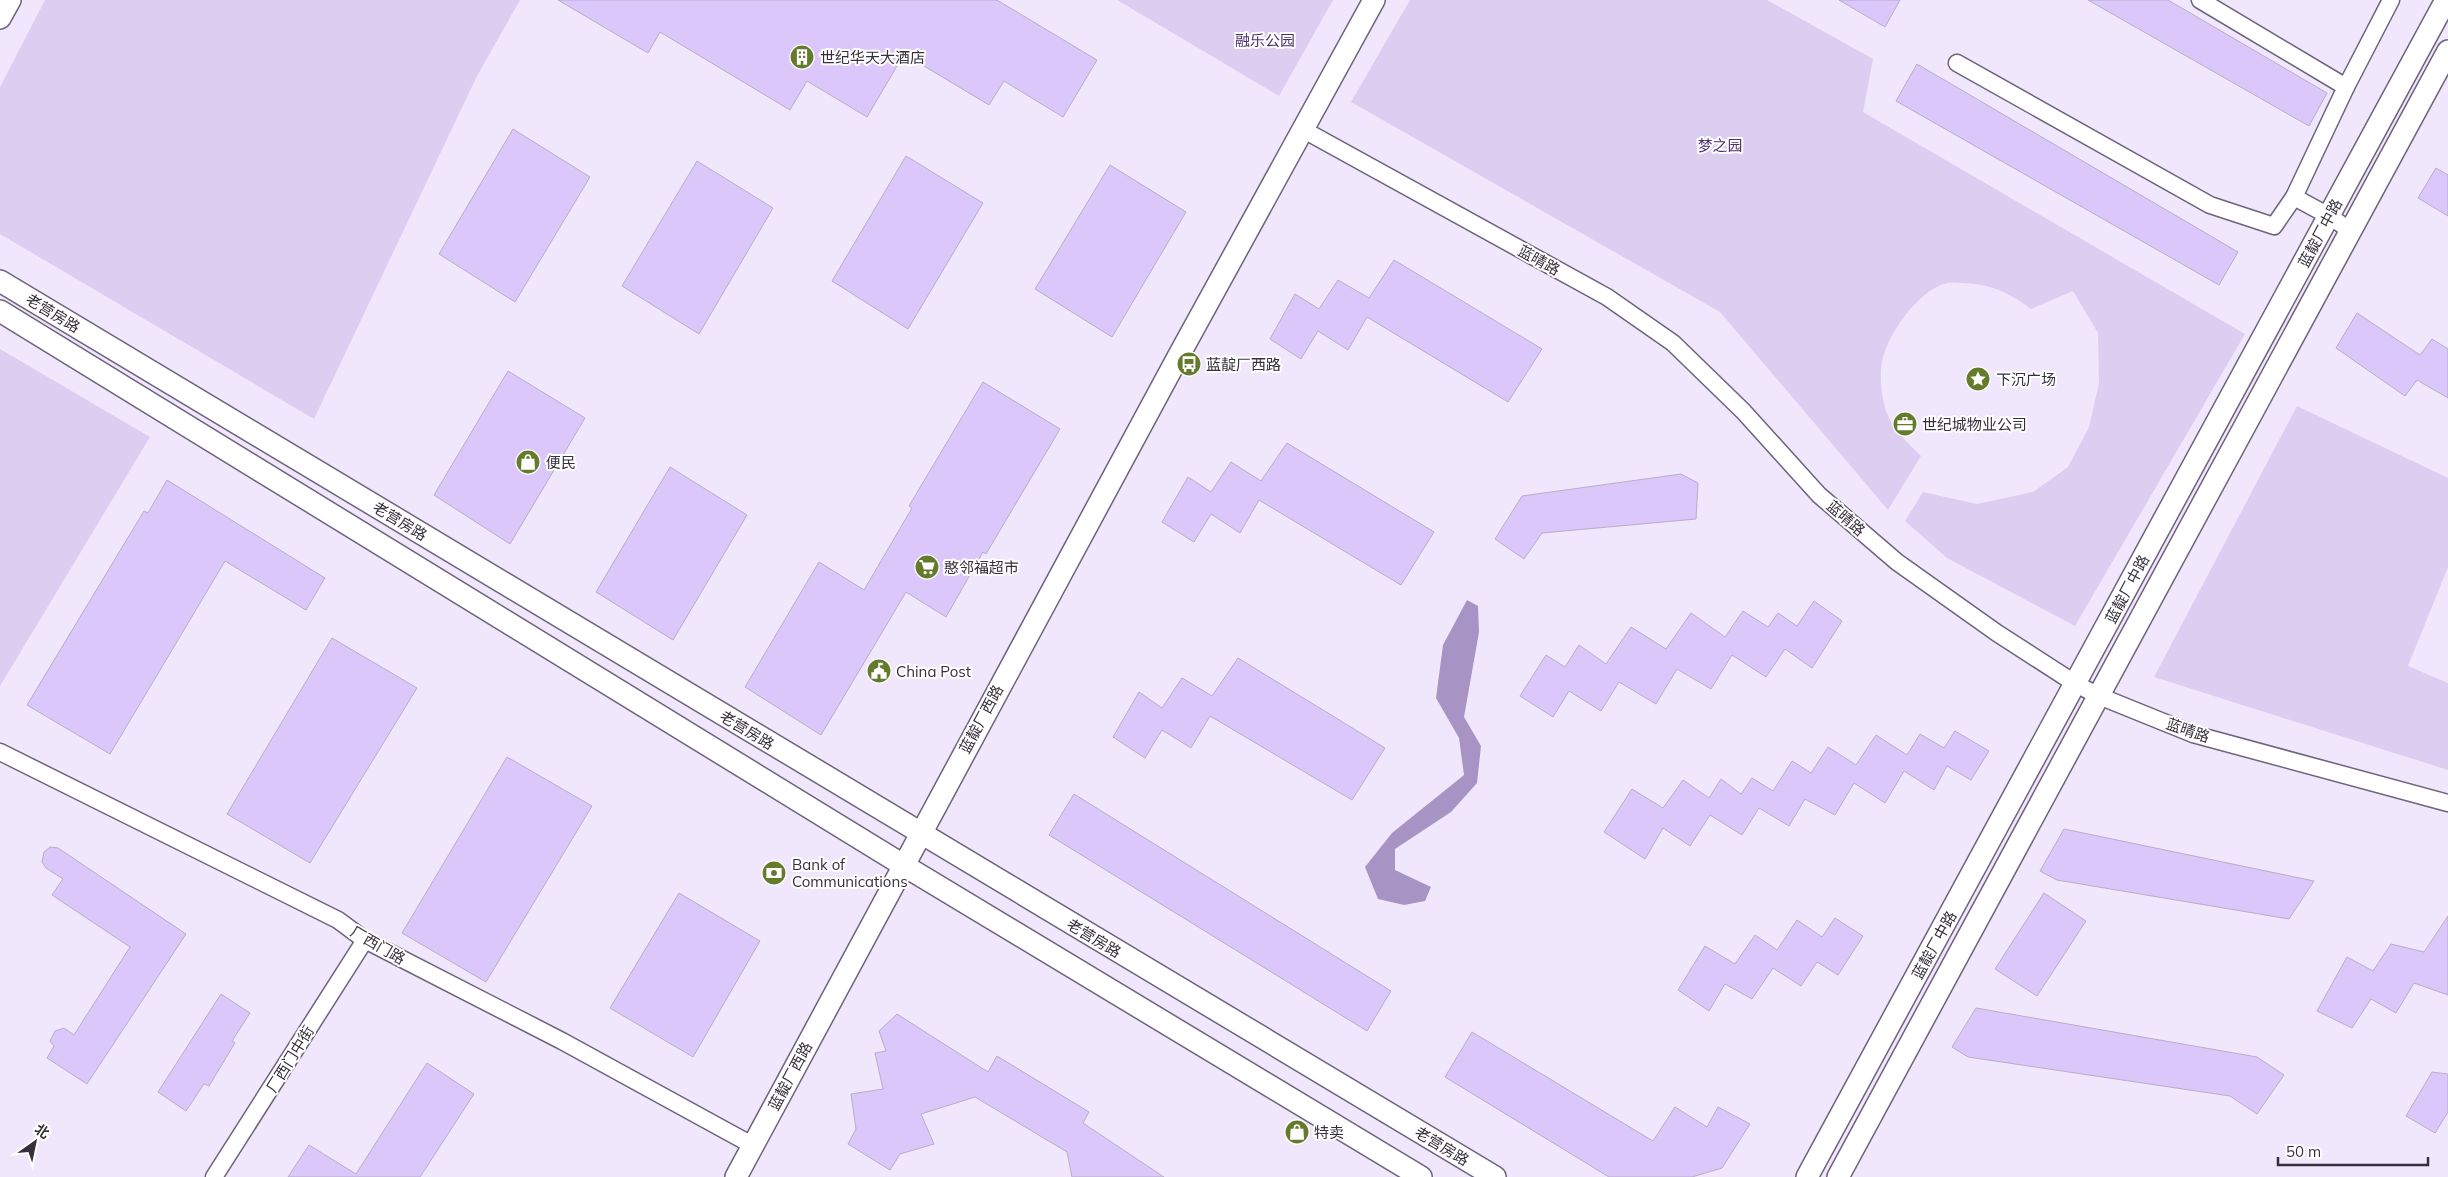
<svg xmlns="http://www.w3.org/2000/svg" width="2448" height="1177" viewBox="0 0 2448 1177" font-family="Mulish,'Noto Sans SC',sans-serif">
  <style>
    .green { fill: #dccef0 }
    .water { fill: #a894c4 }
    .building { fill: #dcc7fa; stroke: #b8adc8 }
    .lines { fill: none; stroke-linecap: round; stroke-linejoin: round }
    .minor-casing { stroke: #6d637b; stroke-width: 19 }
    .tertiary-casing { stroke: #6d637b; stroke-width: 24 }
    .minor { stroke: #fff; stroke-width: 16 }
    .tertiary { stroke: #fff; stroke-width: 21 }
    .labels { text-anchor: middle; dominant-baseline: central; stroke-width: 4; stroke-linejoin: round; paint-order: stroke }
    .park-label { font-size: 15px; fill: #4d316d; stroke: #fff }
    .poi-label { font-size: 15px; fill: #35303b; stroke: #fff; text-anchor: start }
    .street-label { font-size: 15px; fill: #35303b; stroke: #fff }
  </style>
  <rect width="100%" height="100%" fill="#f0e7fd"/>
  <!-- green -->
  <g class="green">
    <path d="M45,0H520L477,76L314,419L0,234V87Z"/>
    <path d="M1117,0H1333L1279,96Z"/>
    <path d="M1410,0H1767L1873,59L1863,112L2245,334L2075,626L1947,558L1905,521L1923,492L1977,504L2033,492L2068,467L2089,427L2099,383L2098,333L2073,291L2031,309C2008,292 1991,284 1962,283C1957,283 1951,282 1947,283C1918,290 1887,335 1882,362C1879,378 1882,404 1889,418C1897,433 1910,445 1921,456L1888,510L1720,312L1351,102Z"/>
    <path d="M0,349L150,437L0,686Z"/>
    <path d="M2297,406L2448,478V567L2408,666L2448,683V770L2154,677Z"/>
  </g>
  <!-- water -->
  <path class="water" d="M1467,600L1478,606L1479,632L1464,717L1481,746L1477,783L1451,812L1395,849V870L1431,887L1425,901L1404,905L1378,899L1365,867L1392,833L1464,775L1459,738L1436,698L1443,645Z"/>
  <!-- building -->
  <g class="building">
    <path d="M558,0H997L1097,60L1063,117L1004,81L989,105L904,54L867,117L807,81L790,110L660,32L648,53Z"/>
    <path d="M1839,0H1900L1885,27Z"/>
    <path d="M2088,0H2168L2327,93L2309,126Z"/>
    <path d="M1917,64L2238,252L2219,285L1896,101Z"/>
    <path d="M513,129L590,177L515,302L439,254Z"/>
    <path d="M906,156L983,203L908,329L832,281Z"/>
    <path d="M697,161L773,208L699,334L622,286Z"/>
    <path d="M1110,165L1186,212L1112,337L1035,289Z"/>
    <path d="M2436,168L2448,175V216L2418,198Z"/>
    <path d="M1394,260L1542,349L1508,402L1367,317L1348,350L1318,331L1301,359L1270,339L1295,294L1319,309L1338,280L1369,298Z"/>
    <path d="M2357,313L2420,355L2432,339L2448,349V398L2417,380L2405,396L2336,348Z"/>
    <path d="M508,371L585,418L510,544L434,495Z"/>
    <path d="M983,382L1060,429L986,554L983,552L946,617L906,592L821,735L745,687L819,562L864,590L912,508L909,506Z"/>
    <path d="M1287,443L1434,532L1401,585L1259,500L1240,533L1211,514L1194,542L1162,522L1188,477L1211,492L1231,462L1261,481Z"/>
    <path d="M670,467L747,515L673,640L596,592Z"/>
    <path d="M1681,474L1698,483L1696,519L1542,533L1524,559L1495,539L1522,496Z"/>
    <path d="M167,480L325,578L306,610L225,561L110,754L27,705L144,511L148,513Z"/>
    <path d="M1814,601L1842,621L1812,668L1785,649L1766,677L1732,655L1711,689L1677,669L1656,704L1619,682L1601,711L1569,691L1553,717L1520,696L1546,655L1565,667L1579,645L1606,664L1631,627L1666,649L1691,613L1725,637L1743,611L1768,627L1778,613L1797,626Z"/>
    <path d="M332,638L417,688L310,863L227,814Z"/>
    <path d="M1238,658L1385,748L1352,800L1210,716L1191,748L1162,730L1145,758L1113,737L1139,692L1162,708L1182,678L1212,696Z"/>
    <path d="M1955,731L1989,751L1971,780L1947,766L1934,790L1904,771L1885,803L1854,783L1835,815L1805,799L1789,826L1759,808L1742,835L1710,815L1690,846L1663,828L1645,859L1604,832L1632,789L1663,808L1683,780L1709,798L1721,779L1741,794L1752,778L1773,791L1792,761L1811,773L1828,747L1856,765L1876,735L1907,755L1920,734L1944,748Z"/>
    <path d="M507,757L592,806L486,982L402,933Z"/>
    <path d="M1074,794L1391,991L1367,1031L1049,835Z"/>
    <path d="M2064,829L2314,881L2289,919L2057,880L2040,871Z"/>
    <path d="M50,847L58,848L186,934L87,1084L47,1058L54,1046L50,1041L55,1031L64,1028L74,1035L130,947L52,895L63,879L46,868L42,862L44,852Z"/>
    <path d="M679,893L760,941L693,1057L610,1008Z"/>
    <path d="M2044,893L2086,921L2037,996L1995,969Z"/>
    <path d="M2448,916V995L2414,983L2396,1013L2371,999L2352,1028L2317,1011L2347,957L2373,971L2391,944L2424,952Z"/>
    <path d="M1835,918L1863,936L1838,975L1817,962L1801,986L1773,968L1752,999L1725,984L1709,1011L1678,990L1705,946L1735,964L1755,935L1777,950L1797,920L1822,937Z"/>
    <path d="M221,994L250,1013L232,1041L235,1043L209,1086L204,1084L186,1111L158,1092Z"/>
    <path d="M1976,1008L2257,1057L2284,1075L2257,1114L2230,1096L1968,1057L1952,1047Z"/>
    <path d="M897,1014L988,1072L997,1056L1089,1112L1083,1123L1164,1177H1072L1067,1152L975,1097L921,1114L934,1144L900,1154L890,1170L848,1144L856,1129L851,1094L883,1089L875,1053L886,1051L879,1031Z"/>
    <path d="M1472,1032L1653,1141L1675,1107L1707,1127L1718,1107L1750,1124L1722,1168L1692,1177H1609L1445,1077Z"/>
    <path d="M427,1063L474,1094L420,1177H288L309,1145L356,1174Z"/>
    <path d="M2432,1072L2448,1074V1112L2435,1133L2406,1116Z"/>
  </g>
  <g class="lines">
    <defs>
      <g id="minor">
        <path d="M1957,63L2210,205L2274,226L2294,197L2346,87L2200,0"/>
        <path d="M2346,87L2391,0"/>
        <path d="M1302,129L1607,297L1673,343L1743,411L1819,495L1897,562L1997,633L2076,684L2099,696L2193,734L2448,803"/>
        <path d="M2294,197L2329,216L2351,231"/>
        <path d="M0,752L338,920L365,940L562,1041L752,1145"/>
        <path d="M214,1177L365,940"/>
      </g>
      <g id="tertiary">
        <path d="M0,18L10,0"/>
        <path d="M0,281L1495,1177"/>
        <path d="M0,311L903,865L1421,1177"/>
        <path d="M736,1177L1178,357L1374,0"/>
        <path d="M1807,1177L2446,0"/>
        <path d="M1838,1177L2448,51"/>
      </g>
    </defs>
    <!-- minor casing -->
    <use href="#minor" class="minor-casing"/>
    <!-- tertiary casing -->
    <use href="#tertiary" class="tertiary-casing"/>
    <!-- minor -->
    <use href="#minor" class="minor"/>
    <!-- tertiary -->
    <use href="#tertiary" class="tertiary"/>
  </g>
  <!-- icons -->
  <defs>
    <symbol id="building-disc" viewBox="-11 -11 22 22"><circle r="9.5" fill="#647b2c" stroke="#fff"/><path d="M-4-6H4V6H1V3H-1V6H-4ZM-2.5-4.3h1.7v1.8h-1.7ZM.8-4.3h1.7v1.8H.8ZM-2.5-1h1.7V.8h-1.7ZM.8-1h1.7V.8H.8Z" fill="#fff"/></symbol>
    <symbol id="bus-disc" viewBox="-11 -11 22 22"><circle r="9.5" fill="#647b2c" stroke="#fff"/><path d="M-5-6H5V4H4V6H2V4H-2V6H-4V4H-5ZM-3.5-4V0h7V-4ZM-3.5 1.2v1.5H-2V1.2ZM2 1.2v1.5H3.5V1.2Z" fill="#fff"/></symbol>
    <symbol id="sight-disc" viewBox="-11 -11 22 22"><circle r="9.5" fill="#647b2c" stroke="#fff"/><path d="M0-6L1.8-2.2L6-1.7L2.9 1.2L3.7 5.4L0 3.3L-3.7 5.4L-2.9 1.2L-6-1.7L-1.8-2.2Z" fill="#fff"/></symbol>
    <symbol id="office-disc" viewBox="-11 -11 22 22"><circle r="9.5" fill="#647b2c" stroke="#fff"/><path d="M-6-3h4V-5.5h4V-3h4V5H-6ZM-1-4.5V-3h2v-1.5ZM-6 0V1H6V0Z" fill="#fff"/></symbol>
    <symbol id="shop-disc" viewBox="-11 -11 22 22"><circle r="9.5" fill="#647b2c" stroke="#fff"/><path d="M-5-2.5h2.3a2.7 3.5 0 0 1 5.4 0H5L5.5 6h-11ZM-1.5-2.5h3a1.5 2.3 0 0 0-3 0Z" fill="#fff"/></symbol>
    <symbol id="supermarket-disc" viewBox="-11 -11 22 22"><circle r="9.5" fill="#647b2c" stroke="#fff"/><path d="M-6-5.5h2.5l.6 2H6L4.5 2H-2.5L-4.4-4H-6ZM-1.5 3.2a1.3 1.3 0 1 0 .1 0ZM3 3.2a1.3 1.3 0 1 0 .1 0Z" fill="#fff"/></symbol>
    <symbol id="civic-disc" viewBox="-11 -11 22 22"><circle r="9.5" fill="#647b2c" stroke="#fff"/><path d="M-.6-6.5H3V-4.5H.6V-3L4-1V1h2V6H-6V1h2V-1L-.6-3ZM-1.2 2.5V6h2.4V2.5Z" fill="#fff"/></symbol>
    <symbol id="bank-disc" viewBox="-11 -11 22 22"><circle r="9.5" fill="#647b2c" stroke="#fff"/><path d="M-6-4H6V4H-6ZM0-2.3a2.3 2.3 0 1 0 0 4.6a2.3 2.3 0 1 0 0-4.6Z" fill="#fff"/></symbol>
  </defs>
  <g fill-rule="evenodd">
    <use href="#building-disc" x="788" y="43" width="28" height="28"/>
    <use href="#bus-disc" x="1175" y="350" width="28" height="28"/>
    <use href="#sight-disc" x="1964" y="365" width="28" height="28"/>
    <use href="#office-disc" x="1891" y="410" width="28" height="28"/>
    <use href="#shop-disc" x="514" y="448" width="28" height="28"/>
    <use href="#supermarket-disc" x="913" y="553" width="28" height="28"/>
    <use href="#civic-disc" x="865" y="657" width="28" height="28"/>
    <use href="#bank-disc" x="760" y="859" width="28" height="28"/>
    <use href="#shop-disc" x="1283" y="1118" width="28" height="28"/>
  </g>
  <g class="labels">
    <!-- park labels -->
    <g class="park-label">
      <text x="1265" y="40">融乐公园</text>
      <text x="1720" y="145">梦之园</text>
    </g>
    <!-- poi labels -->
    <g class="poi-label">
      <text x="820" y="57">世纪华天大酒店</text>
      <text x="1206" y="364">蓝靛厂西路</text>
      <text x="1996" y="379">下沉广场</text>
      <text x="1922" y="424">世纪城物业公司</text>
      <text x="546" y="462">便民</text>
      <text x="944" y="567">憨邻福超市</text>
      <text x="896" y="671">China Post</text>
      <text x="792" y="864">Bank of<tspan x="792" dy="17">Communications</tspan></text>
      <text x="1314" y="1132">特卖</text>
    </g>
    <!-- street labels -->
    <g class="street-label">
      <text transform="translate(2320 233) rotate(-62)">蓝靛厂中路</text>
      <text transform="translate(1539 260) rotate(29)">蓝晴路</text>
      <text transform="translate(53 313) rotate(31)">老营房路</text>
      <text transform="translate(1846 518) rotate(41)">蓝晴路</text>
      <text transform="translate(400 521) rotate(31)">老营房路</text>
      <text transform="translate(2127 589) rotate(-62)">蓝靛厂中路</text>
      <text transform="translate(981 719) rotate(-62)">蓝靛厂西路</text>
      <text transform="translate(747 730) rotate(31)">老营房路</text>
      <text transform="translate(2188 730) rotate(19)">蓝晴路</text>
      <text transform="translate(1094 938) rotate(31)">老营房路</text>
      <text transform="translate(378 945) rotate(30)">厂西门路</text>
      <text transform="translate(1934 945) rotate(-61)">蓝靛厂中路</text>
      <text transform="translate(290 1059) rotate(-58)">厂西门中街</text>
      <text transform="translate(790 1076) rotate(-62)">蓝靛厂西路</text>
      <text transform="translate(1442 1146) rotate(31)">老营房路</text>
    </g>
  </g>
  <!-- north arrow -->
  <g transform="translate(35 1142) rotate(33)" stroke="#ffffff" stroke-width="4" paint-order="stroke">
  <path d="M0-4L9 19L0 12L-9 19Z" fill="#35303b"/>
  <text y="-8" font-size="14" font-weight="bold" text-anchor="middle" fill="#35303b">北</text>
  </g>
  <!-- scale -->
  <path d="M2278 1157v8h150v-8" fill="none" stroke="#35303b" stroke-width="2.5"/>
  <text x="2286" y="1157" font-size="15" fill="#35303b" stroke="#ffffff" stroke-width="4" paint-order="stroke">50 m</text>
</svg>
